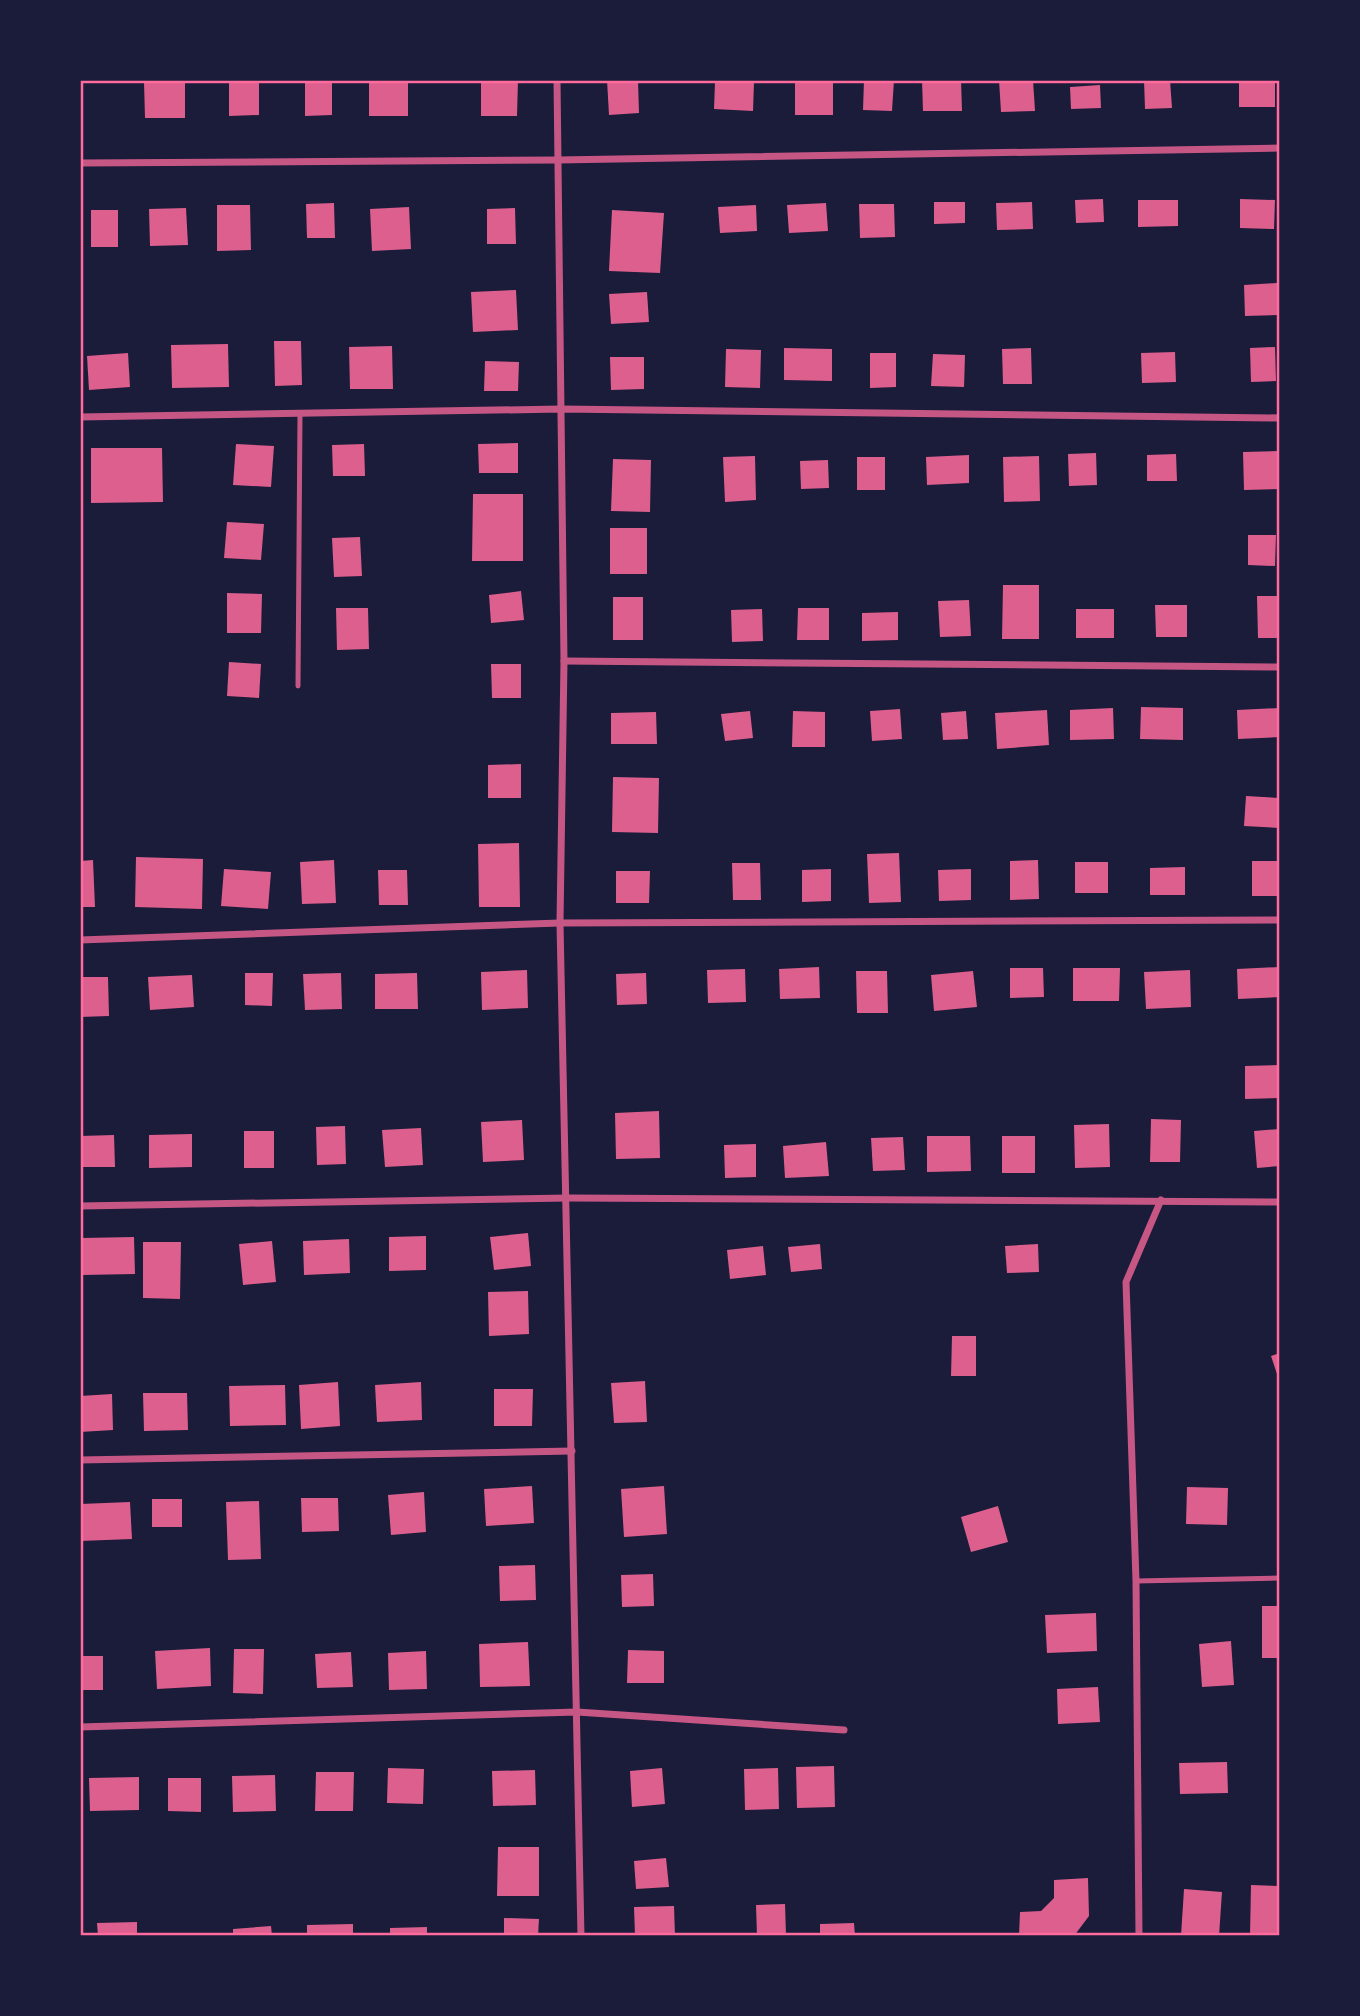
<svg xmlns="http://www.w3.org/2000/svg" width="1360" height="2016" viewBox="0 0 1360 2016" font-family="'DejaVu Sans',sans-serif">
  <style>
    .building { fill: #dd5f8e }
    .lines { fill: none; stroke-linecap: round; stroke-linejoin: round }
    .service { stroke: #c65784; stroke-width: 5 }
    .minor { stroke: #c65784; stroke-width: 7 }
    .neatline { fill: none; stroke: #ff6b9d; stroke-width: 2.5 }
  </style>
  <rect width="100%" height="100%" fill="#1b1b3a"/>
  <!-- building -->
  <g class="building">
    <path d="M229,80H259V115L229,116Z"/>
    <path d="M305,80H332V115L305,116Z"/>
    <rect x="369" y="80" width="39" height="36"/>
    <path d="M481,80H518L517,116H481Z"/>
    <path d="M607,80H638L639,113L609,115Z"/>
    <rect x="795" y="80" width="38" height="35"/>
    <path d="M864,80H894L892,111L863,110Z"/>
    <path d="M922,80H961L962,111H923Z"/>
    <path d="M999,80H1033L1035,111L1001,112Z"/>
    <path d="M1144,80H1170L1172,108L1145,109Z"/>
    <rect x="1239" y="80" width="36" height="27"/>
    <path d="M144,82H185V118H145Z"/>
    <path d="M715,82L754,83L753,111L714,109Z"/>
    <path d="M1100,85L1101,108L1071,109L1070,87Z"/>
    <path d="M1103,199L1104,222L1076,223L1075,200Z"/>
    <path d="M1240,199L1275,200L1274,229L1240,228Z"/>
    <path d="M1138,200H1178V226L1138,227Z"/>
    <path d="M934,202H965V223L934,224Z"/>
    <path d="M1032,202L1033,229L997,230L996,203Z"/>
    <path d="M334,203L335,238H307L306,204Z"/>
    <path d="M826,203L828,231L789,233L787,205Z"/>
    <path d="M859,204H894L895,237L860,238Z"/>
    <path d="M217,205H250L251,250L217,251Z"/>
    <path d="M756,205L757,231L720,233L718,207Z"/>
    <path d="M409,207L411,249L372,251L370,209Z"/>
    <path d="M186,208L188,245L150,246L149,209Z"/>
    <path d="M515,208L516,244H487V209Z"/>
    <rect x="91" y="210" width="27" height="37"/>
    <path d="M612,210L664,213L660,273L609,271Z"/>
    <path d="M1277,283L1278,315L1245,316L1244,285Z"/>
    <path d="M516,290L518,330L473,332L471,292Z"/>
    <path d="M647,292L649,322L611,324L609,294Z"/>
    <path d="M274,341H301L302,385L275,386Z"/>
    <path d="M228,344L229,387L172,388L171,345Z"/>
    <path d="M392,346L393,389H350L349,347Z"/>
    <path d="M1275,347L1276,381L1251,382L1250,348Z"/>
    <path d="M784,348L832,349V381L784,380Z"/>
    <path d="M1031,348L1032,384H1003L1002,349Z"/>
    <path d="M726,349L761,350L760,388L725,387Z"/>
    <path d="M1175,352L1176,382L1142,383L1141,353Z"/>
    <path d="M128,353L130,387L89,390L87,356Z"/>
    <path d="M870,353H896V387L870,388Z"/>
    <path d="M933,354L965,355L964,387L931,386Z"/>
    <path d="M610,357H644V389L611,390Z"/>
    <path d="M485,361L519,362L518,391H484Z"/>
    <path d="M518,443V473H479L478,444Z"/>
    <path d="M236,444L274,446L271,487L233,485Z"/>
    <path d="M364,444L365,476H333L332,445Z"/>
    <path d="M91,448H162L163,502L91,503Z"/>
    <path d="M1278,451L1279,489L1244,490L1243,452Z"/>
    <path d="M1096,453L1097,485L1069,486L1068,454Z"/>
    <path d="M1176,454L1177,481H1147V455Z"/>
    <path d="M969,455V483L927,485L926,457Z"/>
    <path d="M755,456L756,500L725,502L723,457Z"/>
    <path d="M1039,456L1040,501L1004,502L1003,457Z"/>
    <rect x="857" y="457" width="28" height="33"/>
    <path d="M613,459L651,460L650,512L611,511Z"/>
    <path d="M828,460L829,488L801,489L800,461Z"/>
    <path d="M473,494H523V561H472Z"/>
    <path d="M227,522L264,524L261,560L224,558Z"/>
    <rect x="610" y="528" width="37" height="46"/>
    <path d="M1248,535H1276L1275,566L1248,565Z"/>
    <path d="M360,537L362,576L334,577L332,538Z"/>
    <path d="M1003,585H1039V639H1002Z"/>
    <path d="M521,591L524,620L491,623L489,595Z"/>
    <path d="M227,593L262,594L261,633H227Z"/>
    <path d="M1257,596H1280V638H1258Z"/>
    <rect x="613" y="597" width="30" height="43"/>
    <path d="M969,600L971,636L940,637L938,601Z"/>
    <path d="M1155,605H1187V637H1156Z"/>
    <path d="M336,608H368L369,649L337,650Z"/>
    <path d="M798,608H829V640H797Z"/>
    <path d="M762,609L763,641L732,642L731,610Z"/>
    <rect x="1076" y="609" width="38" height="29"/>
    <path d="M898,612V640L862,641V613Z"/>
    <path d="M229,662L261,664L259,698L227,696Z"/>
    <path d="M491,664H521V698H492Z"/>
    <path d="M1141,707L1183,708V740L1140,739Z"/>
    <path d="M1113,708L1114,739L1070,740V710Z"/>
    <path d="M1280,708V737L1238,739L1237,710Z"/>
    <path d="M900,709L902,739L872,741L870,711Z"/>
    <path d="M1047,710L1049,745L997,749L995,713Z"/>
    <path d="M750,711L753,738L725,741L721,714Z"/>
    <path d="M793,711L825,712V747H792Z"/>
    <path d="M966,711L968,739L943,740L941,713Z"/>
    <path d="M656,712L657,744H611V713Z"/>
    <path d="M521,764V798H488V765Z"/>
    <path d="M613,777L659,778L658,833L612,832Z"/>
    <path d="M1246,796L1280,798V828L1244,826Z"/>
    <path d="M519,843L520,907H479L478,844Z"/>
    <path d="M899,853L901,902L869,903L867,854Z"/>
    <path d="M136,857L203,859L202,909L135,907Z"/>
    <path d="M93,860L95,907H80V861Z"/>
    <path d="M334,860L336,903L302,904L300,862Z"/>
    <path d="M1038,860L1039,899L1010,900V861Z"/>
    <rect x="1252" y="861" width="27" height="35"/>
    <rect x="1075" y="862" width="33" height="31"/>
    <path d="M732,863H760L761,900H733Z"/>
    <path d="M1185,867V895H1150V868Z"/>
    <path d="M224,869L271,872L268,909L221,906Z"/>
    <path d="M831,869V901L802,902V870Z"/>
    <path d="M971,869V900L939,901L938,870Z"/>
    <path d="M378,870H407L408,905H379Z"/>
    <path d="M616,871H650L649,903H616Z"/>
    <path d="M819,967L820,998L780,999L779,969Z"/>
    <path d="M1280,967V997L1238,999L1237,969Z"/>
    <path d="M1010,968H1043L1044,997L1010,998Z"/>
    <path d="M1073,968H1120L1119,1001H1073Z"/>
    <path d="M745,969L746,1002L708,1003L707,970Z"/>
    <path d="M527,970L528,1008L482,1010L481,972Z"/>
    <path d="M1190,970L1191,1007L1146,1009L1144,972Z"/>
    <path d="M856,971H887L888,1013H857Z"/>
    <path d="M973,971L977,1007L934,1011L931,975Z"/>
    <path d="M245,973H273L272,1006L245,1005Z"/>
    <path d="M341,973L342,1009L305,1010L303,974Z"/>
    <path d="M417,973L418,1009H375V974Z"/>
    <path d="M646,973L647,1004L617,1005L616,974Z"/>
    <path d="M192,975L194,1007L150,1010L148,977Z"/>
    <path d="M80,977H108L109,1016L80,1017Z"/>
    <path d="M1280,1065V1098L1245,1099V1066Z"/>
    <path d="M659,1111L660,1158L616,1159L615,1113Z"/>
    <path d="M1151,1119L1181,1120L1180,1162H1150Z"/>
    <path d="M522,1120L524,1160L483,1162L481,1122Z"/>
    <path d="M1109,1124L1110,1167L1075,1168L1074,1125Z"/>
    <path d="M345,1126L346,1164L317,1165L316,1127Z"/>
    <path d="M421,1128L423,1165L385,1167L382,1130Z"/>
    <path d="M1280,1129V1166L1257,1168L1254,1131Z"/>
    <rect x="244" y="1131" width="30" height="37"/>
    <path d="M192,1134V1167L149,1168V1135Z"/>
    <path d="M114,1135L115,1167H80V1136Z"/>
    <path d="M927,1136H970L971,1171L927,1172Z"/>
    <rect x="1002" y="1136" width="33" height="37"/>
    <path d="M903,1137L905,1170L873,1171L871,1138Z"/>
    <path d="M826,1142L829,1176L785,1178L783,1146Z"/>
    <path d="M756,1144V1177L725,1178L724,1145Z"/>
    <path d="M528,1233L531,1266L494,1270L490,1237Z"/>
    <path d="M426,1236V1270L389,1271V1237Z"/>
    <path d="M134,1237L135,1274L82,1275V1238Z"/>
    <path d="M349,1239L350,1273L304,1275L303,1241Z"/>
    <path d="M272,1241L276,1282L243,1285L239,1244Z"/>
    <path d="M143,1242H181L180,1299L143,1298Z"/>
    <path d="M820,1244L822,1269L791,1272L788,1247Z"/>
    <path d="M1038,1244L1039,1272L1007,1273L1005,1246Z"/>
    <path d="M763,1246L766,1275L730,1279L727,1250Z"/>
    <path d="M528,1291L529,1334L489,1336L488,1292Z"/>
    <path d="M952,1336H976V1376H951Z"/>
    <path d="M1280,1353V1380H1279L1271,1356Z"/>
    <path d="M645,1381L647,1422L614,1423L611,1383Z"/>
    <path d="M338,1382L340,1426L301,1429L299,1385Z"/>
    <path d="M421,1382L422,1420L377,1422L375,1385Z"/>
    <path d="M285,1385L286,1425L230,1426L229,1386Z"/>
    <path d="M494,1389H533L532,1426H494Z"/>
    <path d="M143,1393H187L188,1430L144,1431Z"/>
    <path d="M112,1394L113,1430L80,1432V1396Z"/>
    <path d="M532,1486L534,1523L486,1526L484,1489Z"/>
    <path d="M664,1486L667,1534L624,1537L621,1489Z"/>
    <path d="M1187,1487L1228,1488L1227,1525L1186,1524Z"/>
    <path d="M424,1492L426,1532L391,1535L388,1495Z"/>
    <path d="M301,1498H338L339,1531L302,1532Z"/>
    <rect x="152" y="1499" width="30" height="28"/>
    <path d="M259,1501L261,1559L228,1560L226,1502Z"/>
    <path d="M130,1502L132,1539L80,1541V1504Z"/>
    <path d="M998,1506L1008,1542L971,1552L961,1517Z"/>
    <path d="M535,1565L536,1600L500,1601L499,1566Z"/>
    <path d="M653,1574L654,1606L622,1607L621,1575Z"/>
    <rect x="1262" y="1606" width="18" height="52"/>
    <path d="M1096,1613L1097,1651L1047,1653L1045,1615Z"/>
    <path d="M1231,1641L1234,1685L1202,1687L1199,1644Z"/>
    <path d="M528,1642L530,1686L480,1687L479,1644Z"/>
    <path d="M210,1648L211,1686L157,1689L155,1651Z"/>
    <path d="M234,1649H264L263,1694L233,1693Z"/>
    <path d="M628,1650L664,1651V1683H627Z"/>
    <path d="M426,1651L427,1689L389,1690L388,1653Z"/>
    <path d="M351,1652L353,1687L317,1688L315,1654Z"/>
    <rect x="80" y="1656" width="23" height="34"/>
    <path d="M1098,1687L1100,1722L1058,1724L1057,1689Z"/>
    <path d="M1227,1762L1228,1793L1180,1794L1179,1763Z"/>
    <path d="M834,1766L835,1807L797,1808L796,1767Z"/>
    <path d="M388,1768L424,1769L423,1804L387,1803Z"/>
    <path d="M662,1768L665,1804L632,1807L630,1771Z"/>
    <path d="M778,1768L779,1809L745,1810L744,1769Z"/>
    <path d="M535,1770L536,1805L493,1806L492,1771Z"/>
    <path d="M316,1772H354L353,1811H315Z"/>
    <path d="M275,1775L276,1811L233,1812L232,1776Z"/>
    <path d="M139,1777V1810L90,1811L89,1778Z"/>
    <path d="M168,1778H201V1812L168,1811Z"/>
    <path d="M498,1847H539V1896H497Z"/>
    <path d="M666,1858L669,1887L636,1889L634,1861Z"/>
    <path d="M1088,1878L1089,1916L1074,1936H1019L1020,1912L1041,1911L1054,1898V1880Z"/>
    <path d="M1251,1885L1280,1886V1936L1250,1935Z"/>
    <path d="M1184,1889L1222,1892L1219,1936H1181Z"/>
    <path d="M785,1904L786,1936H757L756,1905Z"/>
    <path d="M674,1906L675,1936H635L634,1907Z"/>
    <path d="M504,1918L539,1919L538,1936H504Z"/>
    <path d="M137,1922V1936H98L97,1923Z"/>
    <path d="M854,1923L855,1936H820V1924Z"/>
    <path d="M353,1924V1936H307V1925Z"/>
    <path d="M271,1926L272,1936H233V1929Z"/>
    <path d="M427,1927V1936H390V1928Z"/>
  </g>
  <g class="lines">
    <!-- service -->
    <g class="service">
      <path d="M298,686L300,413"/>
      <path d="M1136,1581L1280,1578"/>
    </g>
    <!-- minor -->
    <g class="minor">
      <path d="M557,80L564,661L560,923L581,1936"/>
      <path d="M80,163L558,160L1280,148"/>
      <path d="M80,417L561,409L1280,418"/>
      <path d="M564,661L1280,667"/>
      <path d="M80,940L560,923L1280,920"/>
      <path d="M80,1206L568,1198L1280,1202"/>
      <path d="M80,1460L572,1451"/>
      <path d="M80,1727L577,1712L844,1730"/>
      <path d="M1139,1936L1136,1581L1126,1282L1161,1200"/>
    </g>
  </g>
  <!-- border -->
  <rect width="1360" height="2016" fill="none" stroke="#1b1b3a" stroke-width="164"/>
  <rect x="82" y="82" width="1196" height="1852" class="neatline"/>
</svg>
